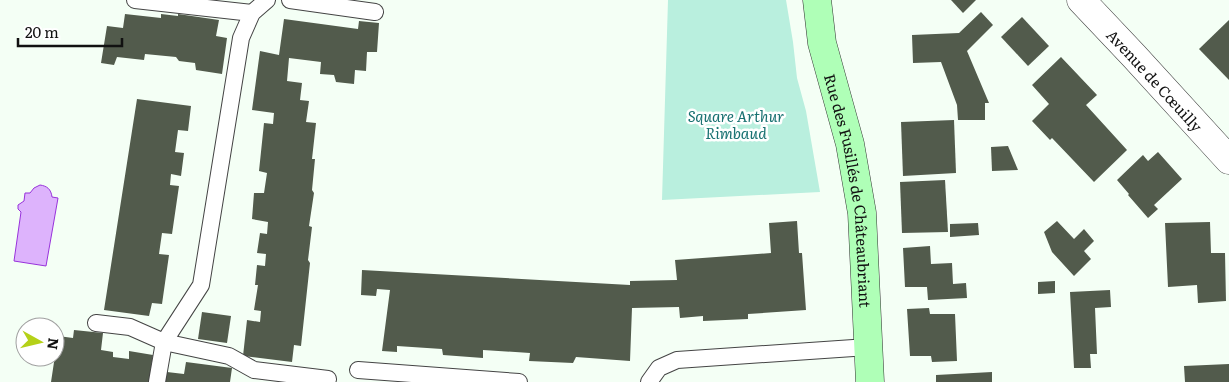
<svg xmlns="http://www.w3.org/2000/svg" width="1229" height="382" viewBox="0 0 1229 382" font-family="Literata,serif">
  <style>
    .green { fill: #b9efde }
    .water { fill: #ddb3fc; stroke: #9832db }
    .building { fill: #525b4c }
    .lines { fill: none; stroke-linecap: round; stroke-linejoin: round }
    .service-casing { stroke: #444; stroke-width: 18 }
    .tertiary-casing { stroke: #444; stroke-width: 29 }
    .secondary-casing { stroke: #333; stroke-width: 29 }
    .service { stroke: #fff; stroke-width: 16 }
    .tertiary { stroke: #fff; stroke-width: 28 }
    .secondary { stroke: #afffb7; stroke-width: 28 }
    .labels { text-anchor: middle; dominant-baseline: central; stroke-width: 5; stroke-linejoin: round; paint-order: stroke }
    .street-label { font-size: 15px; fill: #111; stroke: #fff }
    .park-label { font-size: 15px; font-style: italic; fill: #187171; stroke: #fff }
  </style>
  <rect width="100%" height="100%" fill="#f4fff5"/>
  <!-- green -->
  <path class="green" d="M668,0H786L793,42L797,78L806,111L820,192L662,200Z"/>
  <!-- water -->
  <path class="water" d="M40,185C47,186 51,189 52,197L58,198L46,266L14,261L21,212L18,209V205L24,201L25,193H30L34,188Z"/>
  <!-- building -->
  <g class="building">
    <path d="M951,0H976L963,13Z"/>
    <path d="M981,12L993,25L967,51L989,103H985V120H958L957,105L941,62L913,63L912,35L959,33Z"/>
    <path d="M125,14L161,18V14L178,16V14L219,20L216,36L227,38L222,74L196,70L195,63L179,61L176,57L145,54L144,60L117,57L114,65L101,63L107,26L123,28Z"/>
    <path d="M1022,17L1049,46L1028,66L1001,37Z"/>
    <path d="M284,19L358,29L359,21L379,23L377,52H367L366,71L355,70L354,84L336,82L334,75L320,74L321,62L289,58L287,81L302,83L300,100L309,101L306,122L316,123L312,159H315L312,190L314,193L309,226L312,227L308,260L310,263L301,346L294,345L292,362L243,356L247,320L260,322L261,311L254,310L258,285H255L257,265L265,266L266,254L257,253L260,233L267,234L268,222L252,219L254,193H264L267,173L259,171L264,123L273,124L274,113L252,110L260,51L279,55Z"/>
    <path d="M1229,20V80L1199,49Z"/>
    <path d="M1061,57L1097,95L1086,105L1127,150L1094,182L1052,138L1050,140L1032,121L1049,104L1032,85Z"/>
    <path d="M137,99L191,106L188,131L178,130L175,152L184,153L181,176L171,174L170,185L179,186L172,234L162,233L159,254L169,255L162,304L152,303L149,316L104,310Z"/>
    <path d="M954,120L956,173L903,176L901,122Z"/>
    <path d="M1008,146L1018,170L992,171L991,147Z"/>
    <path d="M1158,152L1182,179L1154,205L1158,209L1148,218L1128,195L1129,194L1117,180L1143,155L1148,161Z"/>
    <path d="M945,180L948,232L902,233L900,182Z"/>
    <path d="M797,221L799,253H802L806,310L748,314V319L703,321V316L680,318L679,307L632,308L630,361L576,357L573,363L529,361L530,353L483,350V358L443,355L442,349L397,346V352L382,351L390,290L377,289L376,296L361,295L362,270L630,285V281L677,280L675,260L771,253L769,223Z"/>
    <path d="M1057,221L1074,239L1084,229L1094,241L1084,251L1091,259L1074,276L1052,252L1044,232Z"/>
    <path d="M1210,222L1211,253H1225L1226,301L1198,303L1197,285L1168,287L1165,223Z"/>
    <path d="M978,223L979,235L950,237V224Z"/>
    <path d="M930,246L931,264L952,263L953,284L966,283L967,298L928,300L927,287H905L903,248Z"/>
    <path d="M1055,281V293L1038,294V282Z"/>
    <path d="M1110,290L1111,307L1095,308L1097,354H1090L1091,368H1074L1070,292Z"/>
    <path d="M929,308L930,314H955L957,361L932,362L931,356H910L907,309Z"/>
    <path d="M202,312L231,316L227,343L198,339Z"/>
    <path d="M74,330L103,333L101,350L113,352V357L129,359V351L153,355L150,374L166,377L167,372L184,374L186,362L232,368L230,382H51L58,336L73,338Z"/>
    <path d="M1229,364V382H1185L1184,366Z"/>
    <path d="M992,372V382H936V375Z"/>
  </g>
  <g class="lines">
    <defs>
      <g id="service">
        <path d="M135,0L252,13"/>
        <path d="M290,0L375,12"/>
        <path d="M96,323L130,327L164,342L229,356L254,370L328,379"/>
        <path d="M358,370L519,382"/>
        <path d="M157,382L164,342L201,285L241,38L252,13L267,0"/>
        <path d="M649,382L659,368L677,360L868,347"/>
      </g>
      <g id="tertiary">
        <path id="s1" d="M1081,0L1134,56L1229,160"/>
      </g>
      <g id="secondary">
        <path id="s2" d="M817,0L822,43L850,144L862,213L870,382"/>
      </g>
    </defs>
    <!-- service casing -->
    <use href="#service" class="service-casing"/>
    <!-- tertiary casing -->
    <use href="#tertiary" class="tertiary-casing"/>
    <!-- secondary casing -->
    <use href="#secondary" class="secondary-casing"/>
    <!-- service -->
    <use href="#service" class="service"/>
    <!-- tertiary -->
    <use href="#tertiary" class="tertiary"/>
    <!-- secondary -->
    <use href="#secondary" class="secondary"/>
  </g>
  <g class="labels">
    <!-- street labels -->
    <g class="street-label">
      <text stroke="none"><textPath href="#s1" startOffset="109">Avenue de Cœuilly</textPath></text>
      <text stroke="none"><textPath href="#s2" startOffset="194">Rue des Fusillés de Châteaubriant</textPath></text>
    </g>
    <!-- park labels -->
    <g class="park-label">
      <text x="736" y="115">Square Arthur<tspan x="736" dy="17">Rimbaud</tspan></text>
    </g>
  </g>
  <!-- north arrow -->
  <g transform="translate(40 342) rotate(98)"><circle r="24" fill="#ffffff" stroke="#a0a0a0"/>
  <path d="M0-4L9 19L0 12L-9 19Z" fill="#b5d118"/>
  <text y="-8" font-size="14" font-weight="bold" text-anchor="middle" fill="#111111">N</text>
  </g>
  <!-- scale -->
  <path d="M18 38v8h104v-8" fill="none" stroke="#111111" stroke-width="2.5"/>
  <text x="25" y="38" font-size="15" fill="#111111" stroke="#ffffff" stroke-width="4" paint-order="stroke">20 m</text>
</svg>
